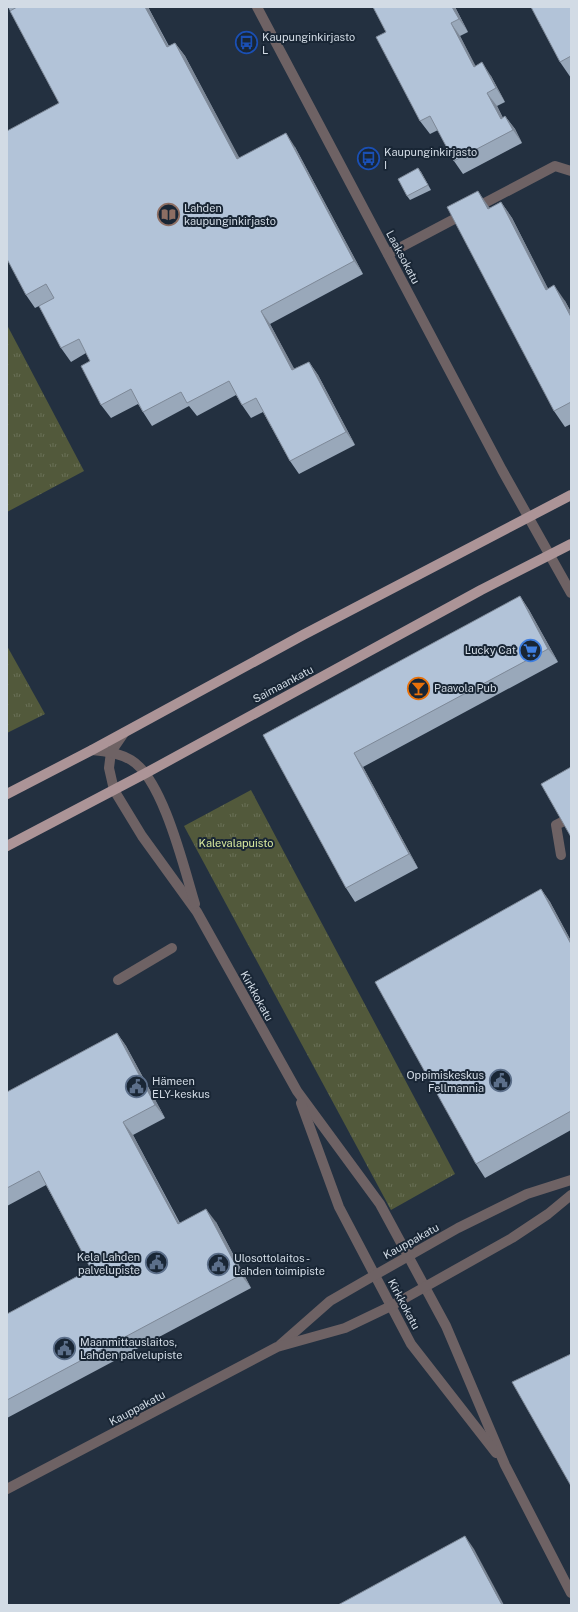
<svg xmlns="http://www.w3.org/2000/svg" width="578" height="1612" viewBox="0 0 578 1612" font-family="'Public Sans',sans-serif">
  <style>
    .grass { fill: url(#grass-tufts) }
    .lines { fill: none; stroke-linecap: round; stroke-linejoin: round }
    .minor { stroke: #6e6264; stroke-width: 10 }
    .major { stroke: #ac9497; stroke-width: 10 }
    .wall { fill: #99a8ba }
    .shaded-wall { fill: #7d8897 }
    .building { fill: #b2c3d8; stroke: #7d8897 }
    .labels { text-anchor: middle; dominant-baseline: central; stroke-width: 4; stroke-linejoin: round; paint-order: stroke }
    .poi-label { font-size: 11px; fill: #d2dbe5; stroke: #192635; text-anchor: start }
    .street-label { font-size: 11px; fill: #d2dbe5; stroke: #192635 }
    .park-label { font-size: 11px; fill: #d9ea9e; stroke: #192635 }
  </style>
  <defs>
    <pattern id="grass-tufts" width="24" height="20" patternUnits="userSpaceOnUse"><rect width="24" height="20" fill="#52593b"/><path d="M3 7l-1-3M5 7V3M7 7l1-3M15 17l-1-3M17 17v-4M19 17l1-3" fill="none" stroke="#6a7057"/></pattern>
  </defs>
  <rect width="100%" height="100%" fill="#233040"/>
  <!-- grass -->
  <g class="grass">
    <path d="M7,325L84,471L7,512Z"/>
    <path d="M7,646L45,714L7,733Z"/>
    <path d="M251,790L455,1174L391,1210L184,826Z"/>
  </g>
  <g class="lines">
    <!-- minor -->
    <g class="minor">
      <path d="M257,7L502,470L571,593"/>
      <path d="M388,254L555,166L571,171"/>
      <path d="M124,733L111,752L109,768L114,790L142,836L197,912L297,1091L380,1204L446,1326L505,1465L571,1593"/>
      <path d="M92,750C106,751 119,753 131,760C163,779 184,868 195,904"/>
      <path d="M561,855L556,825L564,821"/>
      <path d="M118,980L172,948"/>
      <path d="M301,1103L339,1207L411,1344L496,1453"/>
      <path d="M280,1345L330,1301L375,1275L458,1228L527,1194L571,1180"/>
      <path d="M7,1489L277,1347L345,1328L391,1306L512,1238L548,1214L571,1195"/>
    </g>
    <!-- major -->
    <g class="major">
      <path d="M7,794L92,750L303,635L571,495"/>
      <path d="M7,846L146,773L481,590L571,544"/>
    </g>
  </g>
  <!-- wall -->
  <g class="wall">
    <path d="M8,7H148L169,46L175,43L185,56L239,158L295,147L363,274L270,324L294,369L309,362L318,375L355,445L299,474L290,461L263,412L251,418L242,405L236,395L197,416L189,406L152,426L143,412L138,404L111,418L101,405L90,361L86,353L71,362L61,348L39,306L35,308L26,295L59,103L10,11Z"/>
    <path d="M373,7H455L468,32L460,36L475,66L491,76L505,102L497,106L503,118L505,116L515,129L522,143L463,174L454,161L438,130L430,134L420,121L386,32Z"/>
    <path d="M571,7V78L560,62Z"/>
    <path d="M418,168L421,172L431,190L410,200L407,196Z"/>
    <path d="M501,202L512,218L548,289L565,301L571,312V424L565,427L554,411L489,207L490,208Z"/>
    <path d="M520,596L529,610L558,662L363,767L418,868L355,902L346,888L263,735Z"/>
    <path d="M541,889L550,902L571,941V1130L485,1178L476,1164Z"/>
    <path d="M117,1033L126,1046L165,1118L133,1135L180,1223L216,1222L251,1288L7,1418V1314L91,1269L46,1185L7,1206V1092Z"/>
  </g>
  <!-- shaded-wall -->
  <g class="shaded-wall">
    <path d="M145,7H148L176,61L167,47Z"/>
    <path d="M452,7H455L468,32L459,19Z"/>
    <path d="M451,23L460,36L483,80L474,67Z"/>
    <path d="M175,43L185,56L247,172L237,159Z"/>
    <path d="M482,62L491,76L505,102L496,88Z"/>
    <path d="M487,93L497,106L510,132L501,119Z"/>
    <path d="M505,116L515,129L522,143L513,130Z"/>
    <path d="M286,133L295,147L363,274L354,261Z"/>
    <path d="M418,168L421,172L431,190L428,185Z"/>
    <path d="M478,191L489,207L499,225L488,209Z"/>
    <path d="M501,202L512,218L557,306L546,290Z"/>
    <path d="M554,285L565,301L571,312V317Z"/>
    <path d="M261,311L270,324L302,383L292,370Z"/>
    <path d="M309,362L318,375L355,445L346,432Z"/>
    <path d="M520,596L529,610L558,662L548,649Z"/>
    <path d="M354,753L363,767L418,868L409,854Z"/>
    <path d="M541,889L550,902L571,941V944Z"/>
    <path d="M117,1033L126,1046L165,1118L155,1105Z"/>
    <path d="M123,1122L133,1135L187,1238L178,1224Z"/>
    <path d="M206,1209L216,1222L251,1288L241,1275Z"/>
    <path d="M465,1536L474,1549L504,1605H502Z"/>
  </g>
  <!-- building -->
  <g class="building">
    <path d="M17,7H145L167,47L175,43L237,159L286,133L354,261L261,311L292,370L309,362L346,432L290,461L256,398L242,405L229,381L187,403L181,392L143,412L131,389L101,405L81,366L90,361L79,339L61,348L39,306L54,298L46,284L26,295L7,259V131L59,103L10,11Z"/>
    <path d="M373,7H452L459,19L451,23L474,67L482,62L496,88L487,93L501,119L505,116L513,130L454,161L430,116L420,121L376,37L386,32Z"/>
    <path d="M531,7H571V56L560,62Z"/>
    <path d="M418,168L428,185L407,196L398,179Z"/>
    <path d="M478,191L488,209L501,202L546,290L554,285L571,317V402L554,411L447,207Z"/>
    <path d="M520,596L548,649L354,753L409,854L346,888L263,735Z"/>
    <path d="M571,767V837L541,784Z"/>
    <path d="M541,889L571,944V1111L476,1164L375,982Z"/>
    <path d="M117,1033L155,1105L123,1122L178,1224L206,1209L241,1275L7,1400V1314L91,1269L39,1171L7,1188V1092Z"/>
    <path d="M571,1354V1486L512,1382Z"/>
    <path d="M465,1536L502,1605H338Z"/>
  </g>
  <!-- icons -->
  <defs>
    <symbol id="bus-ring" viewBox="-11 -11 22 22"><circle r="9.5" fill="#192635" stroke="#1a4fb4" stroke-width="1.5"/><path d="M-5-6H5V4H4V6H2V4H-2V6H-4V4H-5ZM-3.5-4V0h7V-4ZM-3.5 1.2v1.5H-2V1.2ZM2 1.2v1.5H3.5V1.2Z" fill="#1a4fb4"/></symbol>
    <symbol id="library-ring" viewBox="-11 -11 22 22"><circle r="9.5" fill="#192635" stroke="#8d6e63" stroke-width="1.5"/><path d="M-6-4Q-3-5.5-.7-3.5V5Q-3 3-6 4ZM6-4Q3-5.5 .7-3.5V5Q3 3 6 4Z" fill="#8d6e63"/></symbol>
    <symbol id="supermarket-ring" viewBox="-11 -11 22 22"><circle r="9.5" fill="#192635" stroke="#3f7fe0" stroke-width="1.5"/><path d="M-6-5.5h2.5l.6 2H6L4.5 2H-2.5L-4.4-4H-6ZM-1.5 3.2a1.3 1.3 0 1 0 .1 0ZM3 3.2a1.3 1.3 0 1 0 .1 0Z" fill="#3f7fe0"/></symbol>
    <symbol id="bar-ring" viewBox="-11 -11 22 22"><circle r="9.5" fill="#192635" stroke="#e8710a" stroke-width="1.5"/><path d="M-6-5H6L.8 .8V4.5H3.5V6h-7V4.5H-.8V.8Z" fill="#e8710a"/></symbol>
    <symbol id="civic-ring" viewBox="-11 -11 22 22"><circle r="9.5" fill="#192635" stroke="#5c6f8a" stroke-width="1.5"/><path d="M-.6-6.5H3V-4.5H.6V-3L4-1V1h2V6H-6V1h2V-1L-.6-3ZM-1.2 2.5V6h2.4V2.5Z" fill="#5c6f8a"/></symbol>
  </defs>
  <g fill-rule="evenodd">
    <use href="#bus-ring" x="234" y="30" width="25" height="25"/>
    <use href="#bus-ring" x="356" y="146" width="25" height="25"/>
    <use href="#library-ring" x="156" y="202" width="25" height="25"/>
    <use href="#supermarket-ring" x="518" y="638" width="25" height="25"/>
    <use href="#bar-ring" x="406" y="676" width="25" height="25"/>
    <use href="#civic-ring" x="488" y="1068" width="25" height="25"/>
    <use href="#civic-ring" x="124" y="1074" width="25" height="25"/>
    <use href="#civic-ring" x="144" y="1250" width="25" height="25"/>
    <use href="#civic-ring" x="206" y="1252" width="25" height="25"/>
    <use href="#civic-ring" x="52" y="1336" width="25" height="25"/>
  </g>
  <g class="labels">
    <!-- poi labels -->
    <g class="poi-label">
      <text x="262" y="37">Kaupunginkirjasto<tspan x="262" dy="13">L</tspan></text>
      <text x="384" y="152">Kaupunginkirjasto<tspan x="384" dy="13">I</tspan></text>
      <text x="184" y="208">Lahden<tspan x="184" dy="13">kaupunginkirjasto</tspan></text>
      <text x="516" y="650" text-anchor="end">Lucky Cat</text>
      <text x="434" y="688">Paavola Pub</text>
      <text x="484" y="1075" text-anchor="end">Oppimiskeskus<tspan x="484" dy="13">Fellmannia</tspan></text>
      <text x="152" y="1081">Hämeen<tspan x="152" dy="13">ELY-keskus</tspan></text>
      <text x="140" y="1257" text-anchor="end">Kela Lahden<tspan x="140" dy="13">palvelupiste</tspan></text>
      <text x="234" y="1258">Ulosottolaitos -<tspan x="234" dy="13">Lahden toimipiste</tspan></text>
      <text x="80" y="1342">Maanmittauslaitos,<tspan x="80" dy="13">Lahden palvelupiste</tspan></text>
    </g>
    <!-- street labels -->
    <g class="street-label">
      <text transform="translate(403 257) rotate(62)">Laaksokatu</text>
      <text transform="translate(283 684) rotate(-28)">Saimaankatu</text>
      <text transform="translate(257 996) rotate(61)">Kirkkokatu</text>
      <text transform="translate(411 1241) rotate(-29)">Kauppakatu</text>
      <text transform="translate(404 1304) rotate(62)">Kirkkokatu</text>
      <text transform="translate(137 1408) rotate(-28)">Kauppakatu</text>
    </g>
    <!-- park labels -->
    <g class="park-label">
      <text x="236" y="843">Kalevalapuisto</text>
    </g>
  </g>
  <!-- border -->
  <rect width="578" height="1612" fill="none" stroke="#d2dbe5" stroke-width="16"/>
</svg>
